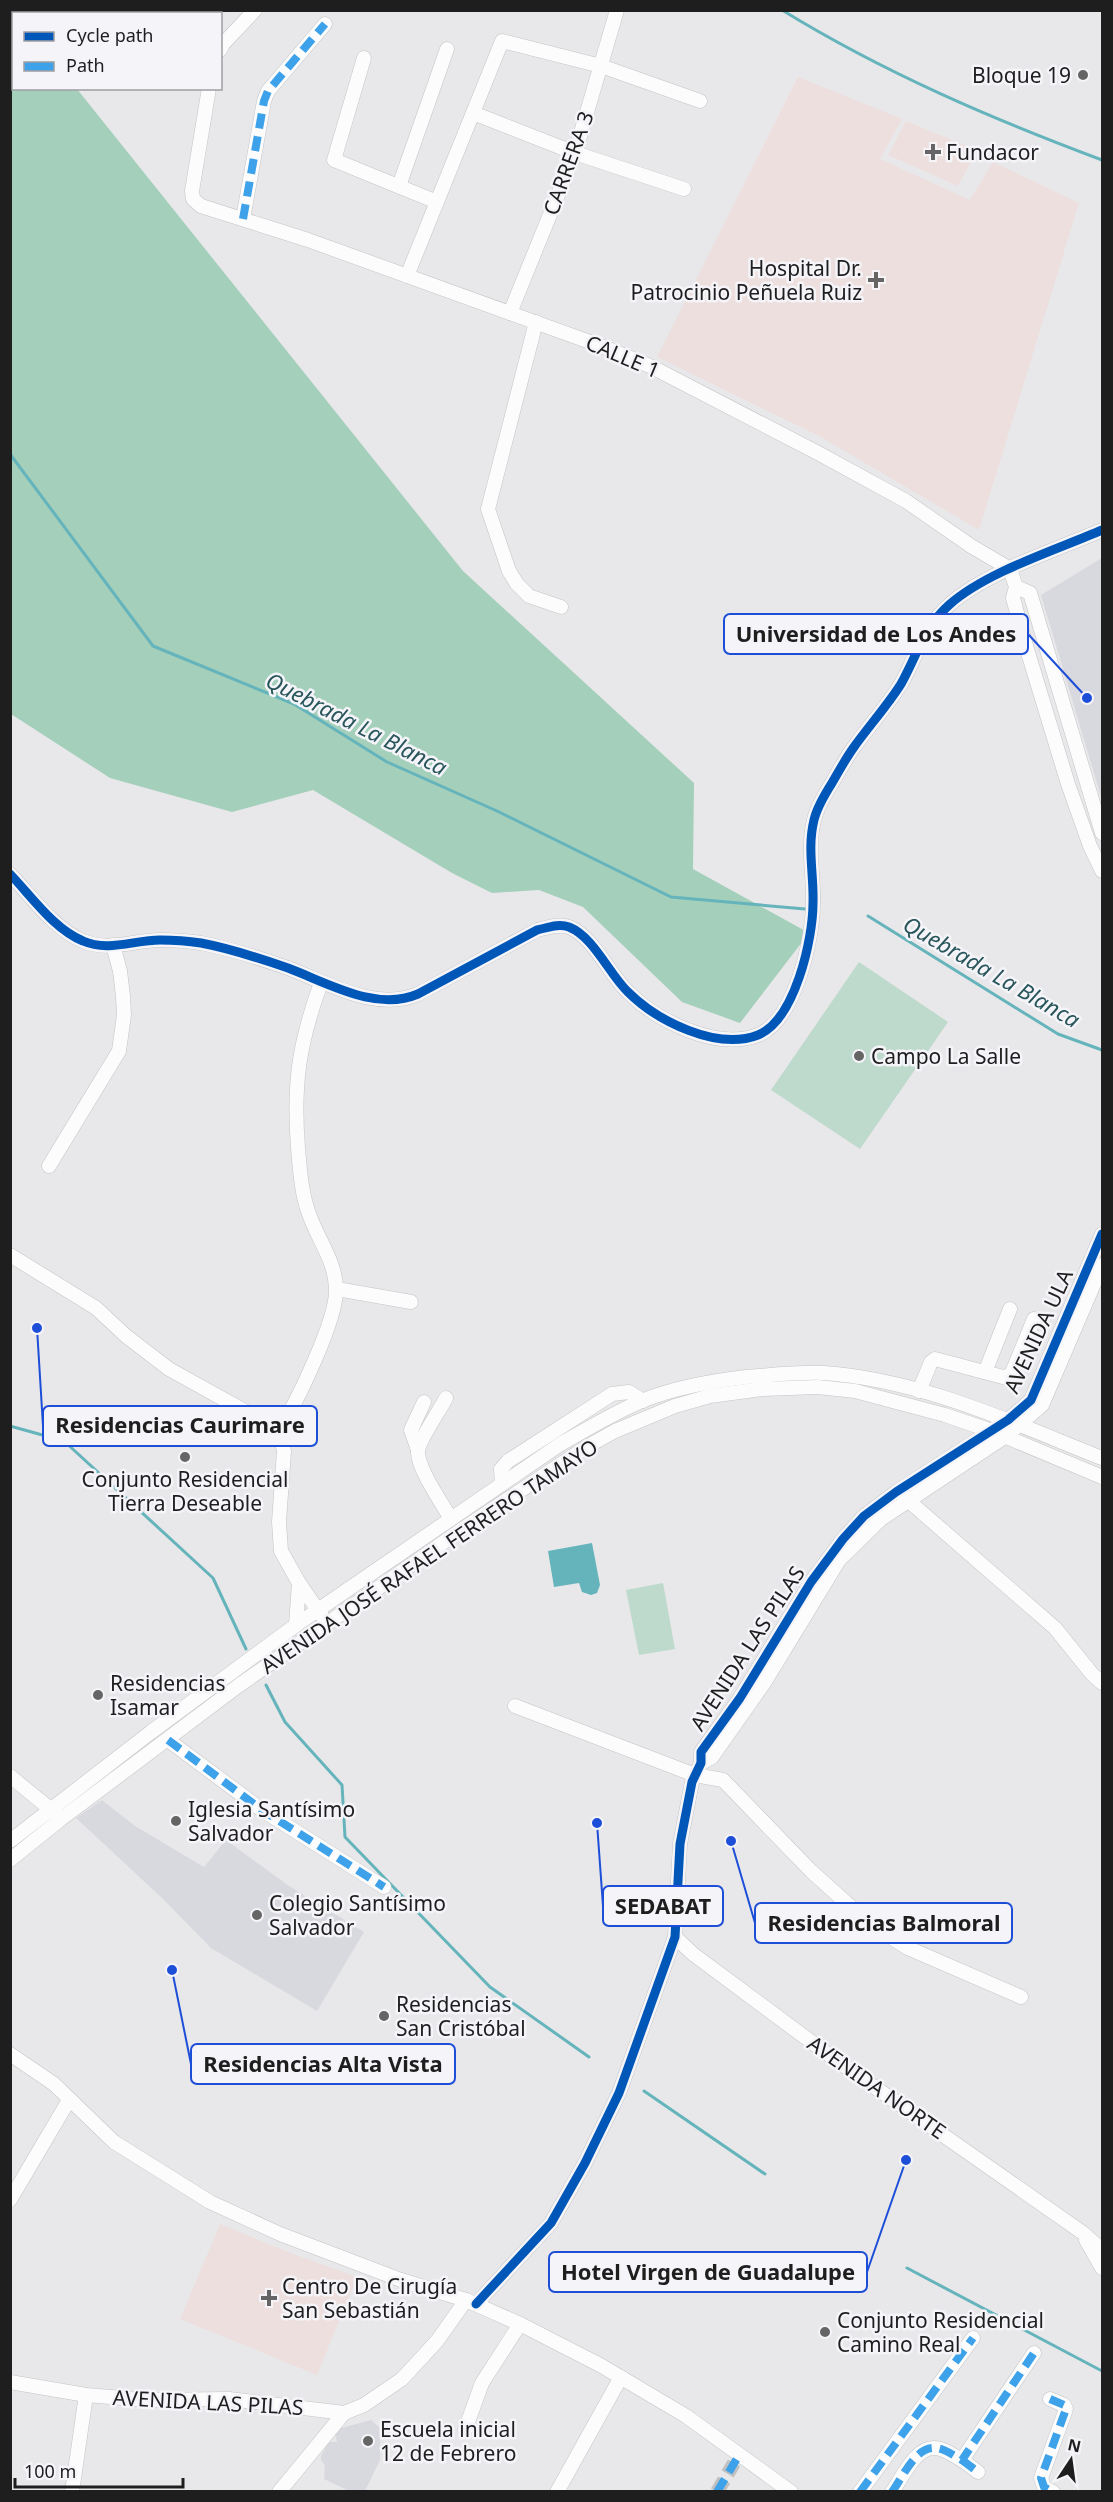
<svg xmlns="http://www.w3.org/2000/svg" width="1113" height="2502" viewBox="0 0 1113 2502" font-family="'Noto Sans',sans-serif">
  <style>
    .built { fill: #d8d8df }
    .medical { fill: #eddfdd }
    .green { fill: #bedacc }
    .forest { fill: #a4cfbb }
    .water { fill: #65b4bc }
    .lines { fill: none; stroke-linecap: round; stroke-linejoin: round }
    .stream { stroke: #65b4bc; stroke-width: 3 }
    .minor-tunnel { stroke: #c0c0c1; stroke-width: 14; stroke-dasharray: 14 7; stroke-linecap: butt }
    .minor-casing { stroke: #c4c4c6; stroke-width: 15 }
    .minor { stroke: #fcfcfc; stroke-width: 14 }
    .quiet { stroke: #3da2ea; stroke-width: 8; stroke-dasharray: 15 8; stroke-linecap: butt }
    .cycleway-casing { stroke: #f4f4f9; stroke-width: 13 }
    .cycleway { stroke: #0057b8; stroke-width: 9 }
    .poi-dot { fill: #656566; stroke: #f4f4f9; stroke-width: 2 }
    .labels { text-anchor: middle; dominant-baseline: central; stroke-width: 5; stroke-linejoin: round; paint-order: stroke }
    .poi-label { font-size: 21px; fill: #1e1e1f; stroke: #f4f4f9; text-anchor: start }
    .street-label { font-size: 21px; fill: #1e1e1f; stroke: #f4f4f9 }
    .water-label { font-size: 22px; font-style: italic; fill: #28565b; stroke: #f4f4f9 }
    .leader { fill: none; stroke: #1d4ed8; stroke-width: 2 }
    .callout-dot { fill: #1d4ed8; stroke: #f4f4f9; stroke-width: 2 }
    .callout { fill: #f4f4f9; stroke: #1d4ed8; stroke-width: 2 }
    .callout-label { font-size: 22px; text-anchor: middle; font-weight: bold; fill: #1e1e1f }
  </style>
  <rect width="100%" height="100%" fill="#e8e8ea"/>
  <!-- built -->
  <g class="built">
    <path d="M1102,558V800L1041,595Z"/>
    <path d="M102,1800L135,1826L204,1867L226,1840L289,1886L364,1932L317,2011L211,1948L162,1898L76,1818Z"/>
    <path d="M371,2420L380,2428V2460L365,2491H349L324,2479L325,2465L321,2460V2456L329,2442H337L334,2430Z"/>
  </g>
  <!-- medical -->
  <g class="medical">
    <path d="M798,77L902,119L880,159L970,200L993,162L1079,203L979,530L819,436L657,357Z"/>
    <path d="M906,121L977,150L958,186L888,155Z"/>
    <path d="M220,2224L288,2252L357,2277L317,2375L180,2319Z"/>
  </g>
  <!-- green -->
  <g class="green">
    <path d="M859,962L948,1022L860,1149L771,1090Z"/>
    <path d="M663,1583L675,1649L639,1655L626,1590Z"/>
  </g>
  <!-- forest -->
  <path class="forest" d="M10,11L16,13L14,14V88L77,89L463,571L694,783L693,869L809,933L740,1023L682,1002L583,907L539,890L492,893L452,873L313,790L232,812L110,778L11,714Z"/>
  <!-- water -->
  <path class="water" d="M592,1543L600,1585L597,1593L591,1595L582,1592L579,1583L554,1587L548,1551Z"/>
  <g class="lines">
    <!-- stream -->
    <g class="stream">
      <path d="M782,10C883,72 992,119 1102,160"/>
      <path d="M36,14L46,10"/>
      <path d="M10,22L14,21"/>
      <path d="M10,454L153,646L294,704L387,762L497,811L671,897L805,909"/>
      <path d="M868,916L1058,1034L1102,1050"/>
      <path d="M10,1426L64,1441L213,1578L246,1649"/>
      <path d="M266,1685L285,1722L342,1785L345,1837L490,1987L589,2057"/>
      <path d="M644,2091L765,2174"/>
      <path d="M907,2268L1102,2371"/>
    </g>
    <!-- minor-tunnel -->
    <path class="minor-tunnel" d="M717,2492L734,2463"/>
    <defs>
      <g id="minor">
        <path d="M220,50L223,44L255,10"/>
        <path d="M364,58L334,160L437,202"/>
        <path d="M209,88L192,191L193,199L201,206L308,240L601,346L650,366L818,453L906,501L971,546L1010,569"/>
        <path d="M473,113L575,153L684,189"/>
        <path d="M399,186L447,49"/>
        <path d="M243,219L264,101L268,91L325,24"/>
        <path d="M407,276L502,41L601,66L700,101"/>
        <path d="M510,313L575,153L617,10"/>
        <path d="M536,322L488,509L509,571L517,584L529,596L561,607"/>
        <path d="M1010,569L1016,587L1013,598L1026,646L1068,784L1090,846L1102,871"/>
        <path d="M1016,587L1030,593L1102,833"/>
        <path d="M10,874C32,897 54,929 83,941C108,952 134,940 160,940C173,940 188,941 201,943C228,948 262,959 288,968C328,983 376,1012 418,994L537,930C547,928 558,923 569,927C594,937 609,974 628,992C657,1021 717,1051 758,1035C795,1020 813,939 813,903C814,875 807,848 814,820C817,807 825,794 832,783C839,771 846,758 854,747C869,726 887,706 901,684C916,657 925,626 949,605C986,572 1056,550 1102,530"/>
        <path d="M49,1166L119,1051L124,1015L123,996L120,971L113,945"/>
        <path d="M10,1255L96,1308L126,1336L169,1369L279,1430"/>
        <path d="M337,1289L411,1302"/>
        <path d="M985,1372L1010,1309"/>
        <path d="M919,1391L931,1362L935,1359L1003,1377L1011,1375L1034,1319"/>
        <path d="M446,1398C440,1410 419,1440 418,1451C417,1468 442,1503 451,1519"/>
        <path d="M279,1430C296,1404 338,1318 336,1288C335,1259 316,1237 308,1211C301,1191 300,1169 298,1148C293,1084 299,1043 321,983"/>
        <path d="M279,1430L284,1451L279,1522L281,1551L299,1583L322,1616"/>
        <path d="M418,1450L411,1430L424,1402"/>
        <path d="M502,1484L501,1469L508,1461L612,1394L629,1392L643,1401"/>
        <path d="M903,1496L1055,1628L1092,1674L1102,1683"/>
        <path d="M296,1625L299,1583"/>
        <path d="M515,1706L695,1775L723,1780L811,1871L871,1925L908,1948L1021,1997"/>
        <path d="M168,1740L262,1810L384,1887"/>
        <path d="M701,1763L712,1757L764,1683L839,1560L881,1519L1006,1436L1042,1405L1102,1265"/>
        <path d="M10,1776L55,1813"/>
        <path d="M10,1841L151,1732L296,1625L559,1445C587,1429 615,1412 644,1400C677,1387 712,1381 746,1377C772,1375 799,1372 824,1373C922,1380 1013,1423 1102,1458"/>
        <path d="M10,1860L61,1819L238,1686L464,1528L588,1446L615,1431L675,1406L710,1396L762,1389L818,1387L855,1391L945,1415L992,1431L1102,1477"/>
        <path d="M675,1937L693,1954L833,2058L1083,2233L1102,2250"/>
        <path d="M10,2054L54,2084L114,2142L210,2202L280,2234L401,2280L466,2300L520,2324L600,2365L686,2416L791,2492"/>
        <path d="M10,2200L69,2100"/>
        <path d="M1086,2240L1102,2268"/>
        <path d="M476,2304L551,2223L585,2163L619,2093L675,1937L680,1844L692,1782L701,1763V1752L740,1698L811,1582L843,1539L864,1516L896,1492L1008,1420L1031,1400L1102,1234"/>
        <path d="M10,2382L86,2395L147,2400L229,2399L344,2413L364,2405L402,2379L437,2341L466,2300"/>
        <path d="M1050,2399L1064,2405L1066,2409L1041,2478L1044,2487L1053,2492"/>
        <path d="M465,2430L482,2383L520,2324"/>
        <path d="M962,2460L978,2472"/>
        <path d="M72,2492L86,2395"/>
        <path d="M279,2492L344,2413"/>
        <path d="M557,2492L621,2377"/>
        <path d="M860,2492L973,2338"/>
        <path d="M892,2492C902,2478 916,2446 935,2448C944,2448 954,2456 962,2460L1034,2353"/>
      </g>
    </defs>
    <!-- minor casing -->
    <use href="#minor" class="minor-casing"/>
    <!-- minor -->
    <use href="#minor" class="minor"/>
    <!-- quiet -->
    <g class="quiet">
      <path d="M243,219L264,101L268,91L325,24"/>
      <path d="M168,1740L262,1810L384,1887"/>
      <path d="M1050,2399L1064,2405L1066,2409L1041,2478L1044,2487L1053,2492"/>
      <path d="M962,2460L978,2472"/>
      <path d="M717,2492L739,2455"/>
      <path d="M860,2492L973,2338"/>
      <path d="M892,2492C902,2478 916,2446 935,2448C944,2448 954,2456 962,2460L1034,2353"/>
    </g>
    <defs>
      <g id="cycleway">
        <path d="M10,874C32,897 54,929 83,941C108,952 134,940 160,940C173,940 188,941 201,943C228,948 262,959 288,968C328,983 376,1012 418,994L537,930C547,928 558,923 569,927C594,937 609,974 628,992C657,1021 717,1051 758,1035C795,1020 813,939 813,903C814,875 807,848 814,820C817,807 825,794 832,783C839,771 846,758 854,747C869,726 887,706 901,684C916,657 925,626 949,605C986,572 1056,550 1102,530"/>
        <path d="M476,2304L551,2223L585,2163L619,2093L675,1937L680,1844L692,1782L701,1763V1752L740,1698L811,1582L843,1539L864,1516L896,1492L1008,1420L1031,1400L1102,1234"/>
      </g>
    </defs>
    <!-- cycleway casing -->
    <use href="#cycleway" class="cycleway-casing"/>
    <!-- cycleway -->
    <use href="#cycleway" class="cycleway"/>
  </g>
  <!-- markers -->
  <g class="poi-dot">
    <circle cx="1083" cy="75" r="6"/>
    <path d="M930 143h6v6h6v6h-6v6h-6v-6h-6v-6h6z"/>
    <path d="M873 271h6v6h6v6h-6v6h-6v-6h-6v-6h6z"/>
    <circle cx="859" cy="1056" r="6"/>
    <circle cx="185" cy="1457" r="6"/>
    <circle cx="98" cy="1695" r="6"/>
    <circle cx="176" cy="1821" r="6"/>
    <circle cx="257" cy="1915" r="6"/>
    <circle cx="384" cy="2016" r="6"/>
    <path d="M266 2289h6v6h6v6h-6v6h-6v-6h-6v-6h6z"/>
    <circle cx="825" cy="2332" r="6"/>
    <circle cx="368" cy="2441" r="6"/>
  </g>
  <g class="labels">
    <!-- poi labels -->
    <g class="poi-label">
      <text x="1071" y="75" text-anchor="end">Bloque 19</text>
      <text x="946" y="152">Fundacor</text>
      <text x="862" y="268" text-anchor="end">Hospital Dr.<tspan x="862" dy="24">Patrocinio Peñuela Ruiz</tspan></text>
      <text x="871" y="1056">Campo La Salle</text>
      <text x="185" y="1479" text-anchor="middle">Conjunto Residencial<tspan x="185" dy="24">Tierra Deseable</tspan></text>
      <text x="110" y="1683">Residencias<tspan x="110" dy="24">Isamar</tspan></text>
      <text x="188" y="1809">Iglesia Santísimo<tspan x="188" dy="24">Salvador</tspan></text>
      <text x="269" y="1903">Colegio Santísimo<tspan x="269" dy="24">Salvador</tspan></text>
      <text x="396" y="2004">Residencias<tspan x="396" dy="24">San Cristóbal</tspan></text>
      <text x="282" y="2286">Centro De Cirugía<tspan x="282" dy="24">San Sebastián</tspan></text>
      <text x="837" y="2320">Conjunto Residencial<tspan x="837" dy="24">Camino Real</tspan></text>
      <text x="380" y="2429">Escuela inicial<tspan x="380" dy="24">12 de Febrero</tspan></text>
    </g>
    <!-- street labels -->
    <g class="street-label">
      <text transform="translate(568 163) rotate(-70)">CARRERA 3</text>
      <text transform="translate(623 356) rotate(23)">CALLE 1</text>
      <text transform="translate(1038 1331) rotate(-65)">AVENIDA ULA</text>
      <text transform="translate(429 1556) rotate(-34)">AVENIDA JOSÉ RAFAEL FERRERO TAMAYO</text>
      <text transform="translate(747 1648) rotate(-57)">AVENIDA LAS PILAS</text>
      <text transform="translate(877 2087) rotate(35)">AVENIDA NORTE</text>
      <text transform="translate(208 2402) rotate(3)">AVENIDA LAS PILAS</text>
    </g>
    <!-- water labels -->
    <g class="water-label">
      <text transform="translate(357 723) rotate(27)">Quebrada La Blanca</text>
      <text transform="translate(992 971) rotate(30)">Quebrada La Blanca</text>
    </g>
  </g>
  <!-- callouts -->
  <path class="leader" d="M1087 698L1028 634M37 1328L43 1426M597 1823L603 1906M731 1841L755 1923M172 1970L191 2064M906 2160L867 2272"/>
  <g class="callout-dot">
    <circle cx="1087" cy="698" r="6"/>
    <circle cx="37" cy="1328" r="6"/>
    <circle cx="597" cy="1823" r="6"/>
    <circle cx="731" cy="1841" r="6"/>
    <circle cx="172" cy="1970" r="6"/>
    <circle cx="906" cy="2160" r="6"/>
  </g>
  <g class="callout">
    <rect x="724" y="614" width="304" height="40" rx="6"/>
    <rect x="43" y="1406" width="274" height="40" rx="6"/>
    <rect x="603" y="1886" width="120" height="40" rx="6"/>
    <rect x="755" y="1903" width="257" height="40" rx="6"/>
    <rect x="191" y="2044" width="264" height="40" rx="6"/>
    <rect x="549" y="2252" width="318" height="40" rx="6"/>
  </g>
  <g class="callout-label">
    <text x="876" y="642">Universidad de Los Andes</text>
    <text x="180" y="1433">Residencias Caurimare</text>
    <text x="663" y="1914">SEDABAT</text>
    <text x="884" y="1931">Residencias Balmoral</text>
    <text x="323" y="2072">Residencias Alta Vista</text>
    <text x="708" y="2280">Hotel Virgen de Guadalupe</text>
  </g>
  <!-- border -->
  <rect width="1113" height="2502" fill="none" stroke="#1e1e1f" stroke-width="24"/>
  <!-- legend -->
  <rect x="12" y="12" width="210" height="78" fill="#f4f4f9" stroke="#9e9ea2" stroke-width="1.5"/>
  <rect x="24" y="32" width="30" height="9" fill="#0057b8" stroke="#9e9ea2" stroke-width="1.5"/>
  <text x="66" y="42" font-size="18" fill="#1e1e1f">Cycle path</text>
  <rect x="24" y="62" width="30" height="9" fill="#3da2ea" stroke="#9e9ea2" stroke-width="1.5"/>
  <text x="66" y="72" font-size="18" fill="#1e1e1f">Path</text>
  <!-- north arrow -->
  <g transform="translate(1071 2460) rotate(13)" stroke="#f4f4f9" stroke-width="4.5" paint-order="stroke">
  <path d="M0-4.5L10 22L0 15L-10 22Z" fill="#1e1e1f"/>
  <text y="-9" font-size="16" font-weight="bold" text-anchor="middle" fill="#1e1e1f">N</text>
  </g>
  <!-- scale -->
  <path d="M15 2478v9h168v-9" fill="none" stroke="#1e1e1f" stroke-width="3"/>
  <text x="24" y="2478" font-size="18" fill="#1e1e1f" stroke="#f4f4f9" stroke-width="4.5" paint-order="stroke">100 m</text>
</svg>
